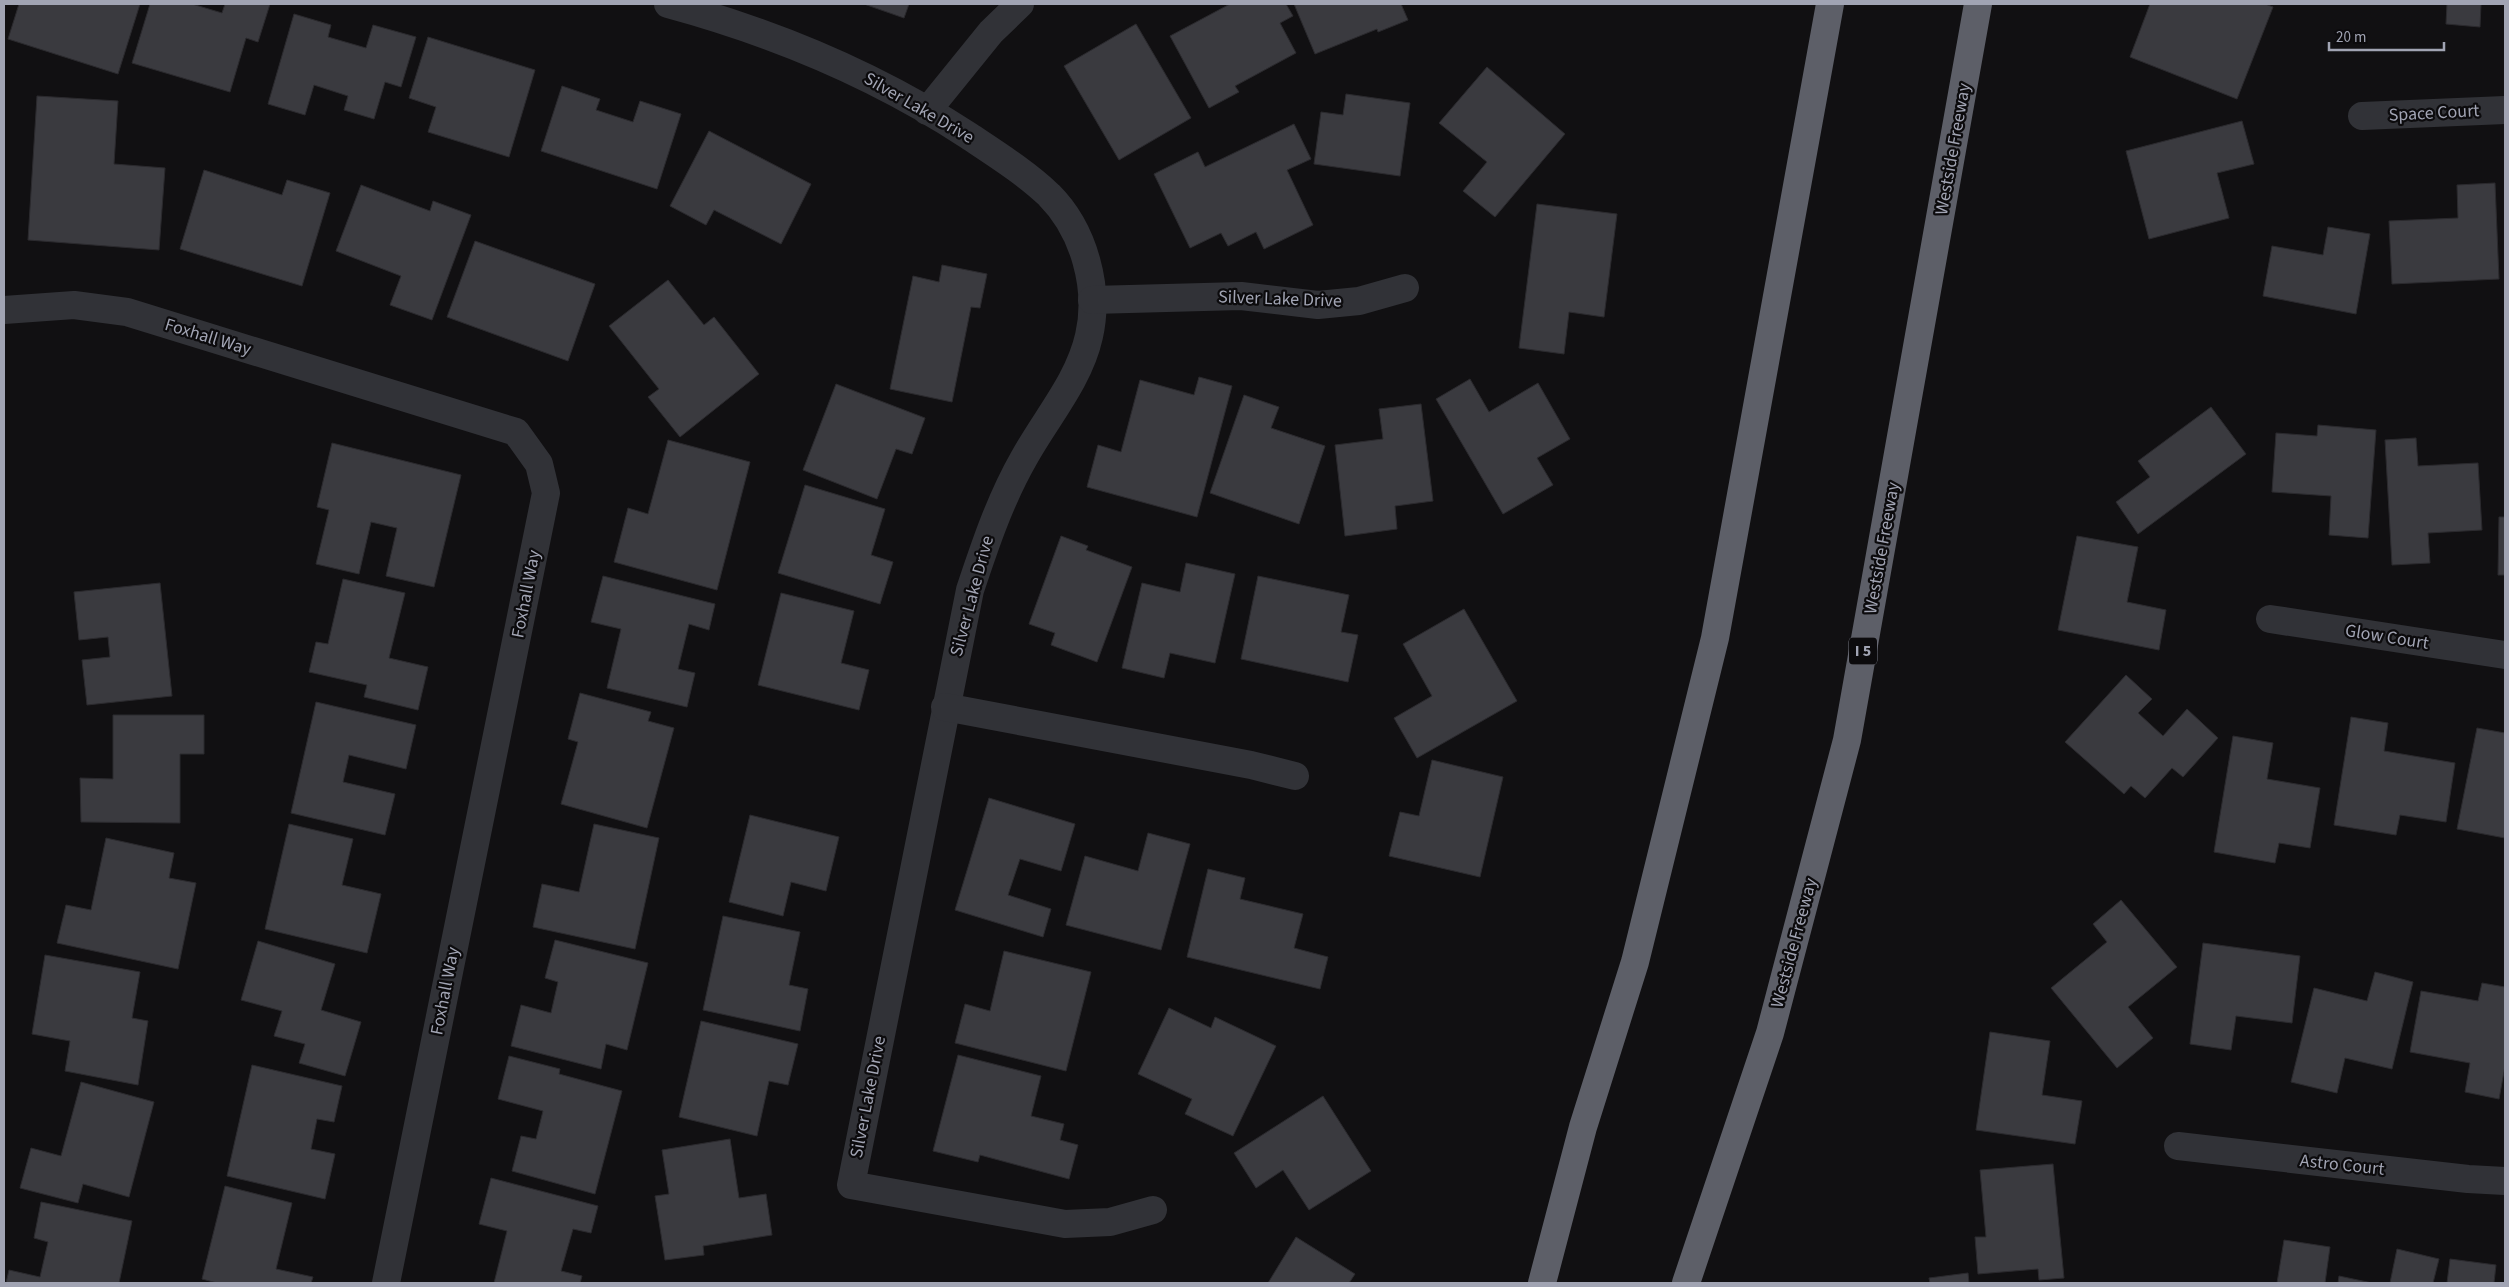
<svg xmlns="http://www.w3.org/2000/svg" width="2509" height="1287" viewBox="0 0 2509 1287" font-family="'Source Sans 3',sans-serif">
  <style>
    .building { fill: #3a3a3f; stroke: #2b2a2e }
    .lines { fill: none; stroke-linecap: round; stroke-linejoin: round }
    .minor { stroke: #313237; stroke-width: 28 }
    .motorway { stroke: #5d5f68; stroke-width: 28 }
    .labels { text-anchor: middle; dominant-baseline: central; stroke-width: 4.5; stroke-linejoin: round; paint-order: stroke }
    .shield { fill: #0c0b0d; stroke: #747681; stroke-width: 1 }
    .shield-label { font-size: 16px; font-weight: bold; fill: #a1a4b3 }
    .street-label { font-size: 18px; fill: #a1a4b3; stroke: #0c0b0d }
  </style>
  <rect width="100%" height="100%" fill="#111012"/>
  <!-- building -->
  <g class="building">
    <path d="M19,4H140L118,74L8,39Z"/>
    <path d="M150,4H192L222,13L225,4H270L258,42L246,38L230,92L132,63Z"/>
    <path d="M864,4H909L904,18Z"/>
    <path d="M1230,4H1286L1293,16L1280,23L1296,53L1235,86L1239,92L1209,108L1170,36Z"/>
    <path d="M1294,4H1401L1408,20L1378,32L1377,29L1315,54Z"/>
    <path d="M2150,4H2265L2273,7L2237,99L2130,57Z"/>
    <path d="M2447,4H2481L2480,27L2446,24Z"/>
    <path d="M294,14L331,25L328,37L366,48L373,25L416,37L401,87L385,82L374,119L344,110L348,96L314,85L305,115L268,104Z"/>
    <path d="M1136,24L1191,118L1119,160L1064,66Z"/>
    <path d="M428,37L535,70L509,157L428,132L436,107L409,98Z"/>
    <path d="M1487,67L1565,134L1495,217L1463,191L1487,162L1439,123Z"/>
    <path d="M562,86L600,99L596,110L633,122L640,101L681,114L657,189L541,151Z"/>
    <path d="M1346,94L1410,103L1400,176L1314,164L1321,112L1343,115Z"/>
    <path d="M37,96L118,101L114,164L165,168L159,250L28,240Z"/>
    <path d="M2242,121L2254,164L2217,173L2229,218L2149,239L2126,151Z"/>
    <path d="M1294,124L1311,159L1287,170L1313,225L1264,249L1256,232L1228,246L1221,233L1190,248L1154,174L1198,152L1205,167Z"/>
    <path d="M709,131L811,184L781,244L714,210L706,225L670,206Z"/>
    <path d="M204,170L282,195L287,180L330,193L302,286L180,249Z"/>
    <path d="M2495,183L2499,279L2392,284L2389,221L2458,218L2457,185Z"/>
    <path d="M361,185L430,211L433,201L471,215L432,320L390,305L401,276L336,251Z"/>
    <path d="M1537,204L1617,214L1604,317L1569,312L1564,354L1519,348Z"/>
    <path d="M2328,227L2370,234L2356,314L2263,296L2272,246L2323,255Z"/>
    <path d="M475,241L595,284L568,361L447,317Z"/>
    <path d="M942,265L987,274L980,308L971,307L952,402L890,389L913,276L939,282Z"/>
    <path d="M668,280L704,325L714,317L759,374L680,437L648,397L659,389L609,326Z"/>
    <path d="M1199,377L1232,386L1197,517L1087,487L1098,445L1121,452L1140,380L1194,395Z"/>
    <path d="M1470,379L1489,412L1538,383L1570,439L1537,458L1553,485L1503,514L1436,399Z"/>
    <path d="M836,384L925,418L912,454L896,449L877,499L803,470Z"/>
    <path d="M1244,395L1279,407L1271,428L1325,446L1299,524L1210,493Z"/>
    <path d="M1421,404L1433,501L1395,506L1397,529L1345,536L1335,445L1383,439L1379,409Z"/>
    <path d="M2211,407L2246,454L2138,534L2116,502L2150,477L2138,461Z"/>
    <path d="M2318,425L2376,430L2368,538L2329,535L2331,496L2272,492L2276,433L2317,436Z"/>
    <path d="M2416,438L2418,466L2478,463L2482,530L2428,533L2430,563L2392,565L2385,440Z"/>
    <path d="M668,440L750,462L717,590L614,562L628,508L648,514Z"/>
    <path d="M332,443L461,475L434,587L386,576L397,528L371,522L359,574L316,564L329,510L317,507Z"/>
    <path d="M805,485L885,509L871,555L893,562L880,604L778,573Z"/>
    <path d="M2499,517H2505V575H2498Z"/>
    <path d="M1061,536L1088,546L1086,550L1132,567L1097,662L1051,645L1055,633L1029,624Z"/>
    <path d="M2077,536L2138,547L2127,602L2166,610L2159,650L2058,630Z"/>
    <path d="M1186,563L1235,574L1215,663L1170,653L1164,678L1122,668L1142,583L1180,592Z"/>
    <path d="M603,576L715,604L709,630L689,624L678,669L695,673L687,707L607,688L621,629L591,622Z"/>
    <path d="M1258,576L1349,595L1341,632L1358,635L1348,682L1241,659Z"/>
    <path d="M343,579L405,593L389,658L428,667L418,710L364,697L367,685L309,672L316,642L328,644Z"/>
    <path d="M160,583L172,696L87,705L82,660L110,657L108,637L79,640L74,592Z"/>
    <path d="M781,593L854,611L841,663L869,670L859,710L758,685Z"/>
    <path d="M1464,609L1517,701L1417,758L1394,718L1432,696L1403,644Z"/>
    <path d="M2126,675L2152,699L2138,713L2163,736L2187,709L2218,738L2183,777L2172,768L2145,798L2131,786L2124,794L2065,742Z"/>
    <path d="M580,693L651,712L648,721L674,728L647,828L561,804L578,742L568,739Z"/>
    <path d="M316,702L416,725L406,769L349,755L343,782L395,794L385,835L291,813Z"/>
    <path d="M113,715H204V754H180V823L81,822L80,778L113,779Z"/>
    <path d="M2351,717L2388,723L2384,751L2455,763L2446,822L2400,815L2396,835L2334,825Z"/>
    <path d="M2477,728L2505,733V838L2457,829Z"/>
    <path d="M2233,736L2273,743L2267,779L2320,788L2310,848L2279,843L2275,863L2214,852Z"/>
    <path d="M1432,760L1503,777L1480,877L1389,856L1400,812L1419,816Z"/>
    <path d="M989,798L1075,824L1061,871L1020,859L1008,895L1051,909L1043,937L955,910Z"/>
    <path d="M750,815L839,837L826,891L791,882L783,916L729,902Z"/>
    <path d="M289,824L353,839L342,885L381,894L367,953L265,929Z"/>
    <path d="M594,824L659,838L635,949L533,927L542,884L579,892Z"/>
    <path d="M1148,833L1190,844L1161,950L1066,925L1085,856L1138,871Z"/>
    <path d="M106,838L174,853L169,878L196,883L178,969L57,943L66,905L91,910Z"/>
    <path d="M1208,869L1245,878L1240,899L1303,914L1294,948L1328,957L1320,989L1187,957Z"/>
    <path d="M2121,900L2177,967L2128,1007L2153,1038L2117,1068L2051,988L2107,942L2093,924Z"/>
    <path d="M723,916L800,932L789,985L808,989L800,1031L703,1010Z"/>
    <path d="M555,940L648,963L627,1050L606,1044L601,1069L511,1046L521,1005L551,1013L558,982L545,978Z"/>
    <path d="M258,941L335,964L321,1010L361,1022L345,1076L299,1063L305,1044L274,1036L282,1011L241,1000Z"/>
    <path d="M2203,943L2300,956L2292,1023L2236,1016L2231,1050L2190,1044Z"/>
    <path d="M1004,951L1091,972L1066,1071L955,1043L965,1004L990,1011Z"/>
    <path d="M45,955L140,972L132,1018L148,1021L138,1085L65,1071L70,1041L32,1034Z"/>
    <path d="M2375,972L2413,982L2392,1069L2345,1058L2337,1093L2291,1082L2314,988L2367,1001Z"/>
    <path d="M2482,983L2505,987V1066L2499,1099L2465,1092L2470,1063L2410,1052L2421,991L2478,1001Z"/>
    <path d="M1169,1008L1211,1028L1215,1017L1276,1046L1233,1136L1185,1114L1192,1099L1138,1074Z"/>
    <path d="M701,1021L798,1044L788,1085L769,1081L757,1136L679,1117Z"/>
    <path d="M1990,1032L2050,1041L2042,1095L2082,1101L2075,1144L1976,1130Z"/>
    <path d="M958,1055L1041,1076L1031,1116L1064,1124L1060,1140L1078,1145L1069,1179L980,1155L978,1162L933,1151Z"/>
    <path d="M509,1056L560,1069L559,1074L622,1091L595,1194L512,1171L521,1136L536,1139L543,1111L498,1099Z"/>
    <path d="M252,1065L342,1086L334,1122L317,1119L311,1149L335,1154L325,1199L227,1176Z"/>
    <path d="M81,1082L154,1102L129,1197L83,1184L78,1203L20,1188L31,1148L61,1156Z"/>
    <path d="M1323,1096L1371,1171L1309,1210L1283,1170L1256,1188L1234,1153Z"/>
    <path d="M730,1139L739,1198L766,1194L772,1235L703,1246L704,1255L665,1260L655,1196L669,1194L662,1150Z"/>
    <path d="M2053,1164L2064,1278L2039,1280L2038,1269L1978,1274L1975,1237H1986L1980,1170Z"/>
    <path d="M491,1178L598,1206L591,1233L573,1229L561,1271L582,1276L580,1283H494L507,1231L479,1224Z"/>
    <path d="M225,1186L292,1203L276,1269L313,1277L311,1283H217L202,1279Z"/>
    <path d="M41,1202L132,1221L119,1283H6L9,1270L40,1277L48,1242L34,1238Z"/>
    <path d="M1296,1237L1355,1274L1349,1283H1268Z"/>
    <path d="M2284,1240L2330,1247L2325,1283H2277Z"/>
    <path d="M2397,1249L2439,1259L2433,1283H2390Z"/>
    <path d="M2450,1259L2496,1265L2494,1283H2447Z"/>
    <path d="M1968,1273L1969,1283H1930L1929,1278Z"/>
    <path d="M2339,1276L2372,1283H2338Z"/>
  </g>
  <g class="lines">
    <!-- minor -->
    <g class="minor">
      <path d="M668,4C775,33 876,75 969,136C996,154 1026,173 1049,195C1084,230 1100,288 1089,336C1079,381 1046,418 1024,458C1000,500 985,545 970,590L851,1185L1065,1224L1110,1222L1153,1210"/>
      <path d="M927,111L991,32L1020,4"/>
      <path d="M2362,116L2505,110"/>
      <path d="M1092,300L1241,296L1318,305L1359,301L1405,288"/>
      <path d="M4,310L74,305L127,312L516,432L539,464L546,493L386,1283"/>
      <path d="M2270,619L2505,655"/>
      <path d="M945,707L1251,765L1295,776"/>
      <path d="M2178,1146L2468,1179L2505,1181"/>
    </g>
    <!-- motorway -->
    <g class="motorway">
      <path d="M1542,1283L1583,1127L1635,962L1715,638L1830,4"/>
      <path d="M1686,1283L1770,1033L1847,740L1978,4"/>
    </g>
  </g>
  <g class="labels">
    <!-- shield labels -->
    <rect class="shield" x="1849" y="637.5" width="28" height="27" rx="4"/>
    <g class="shield-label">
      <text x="1863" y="651">I 5</text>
    </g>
    <!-- street labels -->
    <g class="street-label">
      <text transform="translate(919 108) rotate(30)">Silver Lake Drive</text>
      <text transform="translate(2434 113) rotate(-3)">Space Court</text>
      <text transform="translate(1953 149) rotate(-80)">Westside Freeway</text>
      <text transform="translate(1280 299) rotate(2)">Silver Lake Drive</text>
      <text transform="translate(208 337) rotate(17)">Foxhall Way</text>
      <text transform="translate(1882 548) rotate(-80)">Westside Freeway</text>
      <text transform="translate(526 594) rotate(-79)">Foxhall Way</text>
      <text transform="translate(972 596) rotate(-75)">Silver Lake Drive</text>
      <text transform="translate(2387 637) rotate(9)">Glow Court</text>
      <text transform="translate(1794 943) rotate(-75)">Westside Freeway</text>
      <text transform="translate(445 991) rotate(-79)">Foxhall Way</text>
      <text transform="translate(868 1097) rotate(-79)">Silver Lake Drive</text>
      <text transform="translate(2342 1165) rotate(6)">Astro Court</text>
    </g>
  </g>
  <!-- border -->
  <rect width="2509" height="1287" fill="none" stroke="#a1a4b3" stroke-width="10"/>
  <!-- scale -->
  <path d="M2329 42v8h115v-8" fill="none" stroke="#a1a4b3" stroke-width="2.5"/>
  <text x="2336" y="42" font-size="15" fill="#a1a4b3" stroke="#0c0b0d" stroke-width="4" paint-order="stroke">20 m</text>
</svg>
